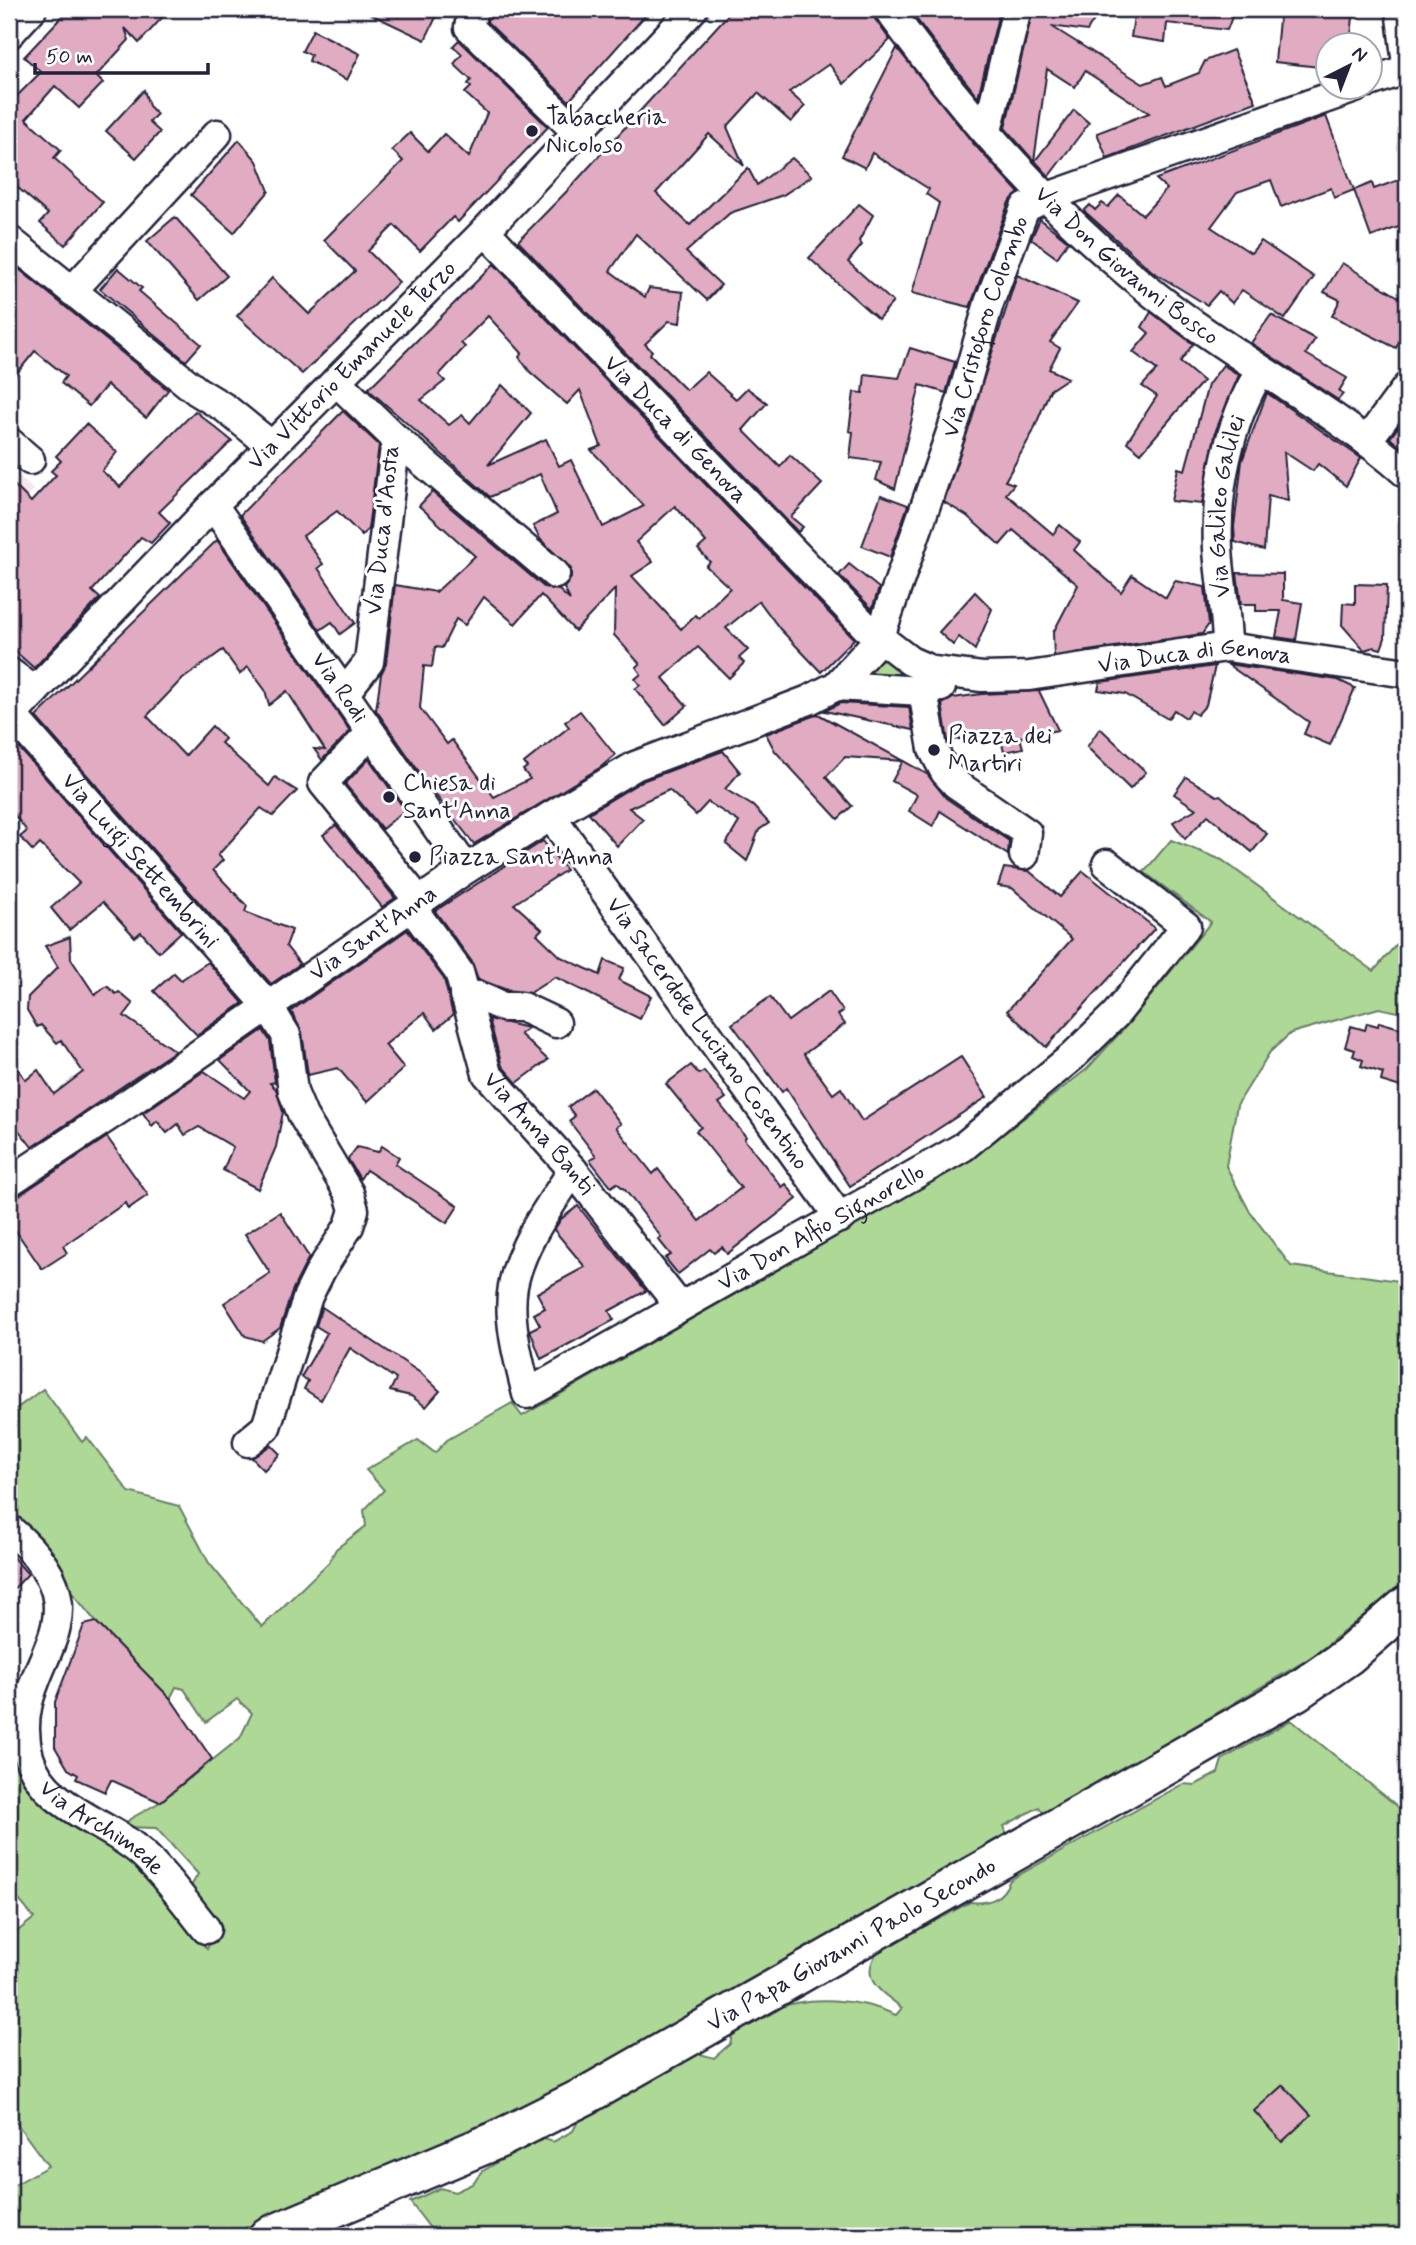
<svg xmlns="http://www.w3.org/2000/svg" width="1416" height="2245" viewBox="0 0 1416 2245" font-family="Mynerve,sans-serif">
  <style>
    .built { fill: #f6e6ec }
    .green { fill: #add895; stroke: #687d68; stroke-width: 2 }
    .building { fill: #e1abc1; stroke: #22223b; stroke-width: 2; fill-rule: evenodd }
    .lines { fill: none; stroke-linecap: round; stroke-linejoin: round }
    .minor-casing { stroke: #22223b; stroke-width: 33 }
    .major-casing { stroke: #22223b; stroke-width: 42 }
    .minor { stroke: #fff; stroke-width: 28 }
    .major { stroke: #fff; stroke-width: 37 }
    .poi-dot { fill: #22223b; stroke: #fff; stroke-width: 2.5 }
    .labels { text-anchor: middle; dominant-baseline: central; stroke-width: 6; stroke-linejoin: round; paint-order: stroke }
    .poi-label { font-size: 24px; fill: #22223b; stroke: #fff; text-anchor: start }
    .street-label { font-size: 24px; fill: #22223b; stroke: #fff }
  </style>
  <rect width="100%" height="100%" fill="#fff"/>
  <filter id="ink" filterUnits="userSpaceOnUse"><feTurbulence type="fractalNoise" baseFrequency=".0143" numOctaves="2"/><feDisplacementMap in="SourceGraphic" scale="14" xChannelSelector="R" yChannelSelector="G"/><feConvolveMatrix kernelMatrix="1 2 1 2 8 2 1 2 1" color-interpolation-filters="sRGB"/></filter>
  <g filter="url(#ink)">
    <!-- built -->
    <path class="built" d="M9,465L33,490L9,515Z"/>
    <!-- green -->
    <g class="green">
      <path d="M882,653L905,669L903,677H870L865,673Z"/>
      <path d="M1171,840L1222,860L1374,971L1400,940L1407,943V1014L1379,1008L1291,1033L1270,1052L1237,1105L1226,1166L1250,1212L1291,1266L1407,1282V1581L1312,1657L1044,1815L1039,1807L1004,1826L1007,1835L564,2091L470,2135L226,2236H9V2188L48,2166L9,2113V1938L34,1918L9,1888V1702L16,1707L14,1734L142,1866L207,1949L217,1924L189,1890L198,1874L156,1828L123,1827L130,1819L160,1802L240,1738L252,1713L237,1699L206,1722L184,1689L176,1687L170,1699L96,1622L9,1516V1414L43,1389L82,1442L87,1437L129,1492L179,1506L209,1563L262,1627L329,1562L336,1549L366,1526L364,1510L384,1490L366,1470L418,1440L435,1453L447,1440L512,1403L522,1416L971,1159L1087,1069L1128,1024L1211,922L1144,872Z"/>
      <path d="M1291,1720L1407,1814V2236H436L410,2202L440,2188L455,2192L472,2184L483,2171L539,2137L553,2142L573,2131L580,2117L697,2053L714,2058L730,2044L733,2031C746,2024 759,2015 772,2010C809,1994 861,1999 896,2015L902,2008C881,1991 858,1980 878,1951L970,1902C990,1904 1002,1899 1010,1880L1183,1784L1195,1785L1218,1773L1222,1760Z"/>
    </g>
    <!-- building -->
    <g class="building">
      <path d="M69,9H170L139,43L125,28L129,40L96,76L103,83L79,108L55,86L26,119L61,150L54,158L103,202L65,245L40,223L48,214L9,180V104L41,72L24,57Z"/>
      <path d="M360,9H440L425,40Z"/>
      <path d="M489,9H651L569,101L487,22Z"/>
      <path d="M733,9H872L875,19L890,40L844,84L829,64L789,92L805,106L791,122L758,93L727,127L744,166L709,134L656,193L690,225L748,168L757,185L792,158L812,176L783,195L730,213L686,252L721,285L707,300L636,234L610,271L645,297L649,288L683,292L680,323L669,321L645,344L652,351L650,354L686,390L706,372L736,399L747,388L767,403L743,430L780,467L790,455L822,484L791,517L803,527L798,532L518,241L568,190Z"/>
      <path d="M909,9H1000L978,97L933,41Z"/>
      <path d="M1033,9H1101L1087,31L1051,26L1143,84L1162,77L1166,86L1199,73L1205,61L1233,50L1256,102L1107,158L1097,133L1149,113L1085,71L1075,87L1047,69L1034,161L1005,128Z"/>
      <path d="M1135,9H1235L1227,30L1167,23L1165,42L1131,37Z"/>
      <path d="M1280,9L1353,17L1350,46H1328V68L1275,62Z"/>
      <path d="M313,30L360,54L347,80L309,61L311,55L302,51Z"/>
      <path d="M459,40L548,127L458,222L453,217L420,251L394,225L368,251L399,282L302,374L237,316L272,278L309,314L355,271L324,240L403,161L392,150L410,133L428,151L444,134L469,157L487,113L465,93L471,87L468,84L471,80L454,64L462,54L453,46Z"/>
      <path d="M897,48L973,143L1019,193L1009,202L970,307L912,293L939,203L926,194L929,189L872,153L865,168L842,156Z"/>
      <path d="M144,90L149,106L157,114L149,122L160,132L136,158L106,131Z"/>
      <path d="M1074,110L1089,123L1049,176L1035,161Z"/>
      <path d="M1326,116L1354,190L1334,198L1331,188L1281,207L1271,180L1237,192L1211,227L1251,253L1261,241L1314,277L1285,319L1242,290L1232,303L1219,291L1207,305L1153,272L1084,211L1090,205L1095,210L1102,203L1108,207L1119,195L1143,215L1167,189L1156,179Z"/>
      <path d="M239,140L257,161L269,191L234,233L191,195Z"/>
      <path d="M1407,177V224L1371,237L1354,190L1372,183L1374,189Z"/>
      <path d="M859,204L873,215L859,241L862,245L848,262L893,302L878,319L809,258Z"/>
      <path d="M175,217L227,276L199,300L147,241Z"/>
      <path d="M1040,219L1068,241L1057,258L1031,239Z"/>
      <path d="M9,261L168,390L146,418L107,385L89,406L61,383L66,376L35,351L9,383Z"/>
      <path d="M1342,263L1407,302V328L1396,348L1332,316L1340,300L1324,292Z"/>
      <path d="M494,264L854,639L821,672L780,629L759,601L726,628L748,650L739,658L744,663L729,678L698,647L663,678L687,706L665,725L635,689L640,685L635,679L641,674L636,667L640,664L614,635L615,589L575,631L541,595L515,624L484,597L465,625L456,619L442,648L435,647L432,667L424,666L420,708L447,744L452,740L494,797L530,779L523,770L527,767L524,763L569,727L565,722L580,711L615,755L601,767L474,844L431,789L376,710L381,674L386,664L395,585L436,592L475,556L419,506L432,492L544,587L559,590L570,600L564,588L571,578V569L540,539L533,526L557,514L540,474L490,497L368,389ZM488,316L522,353L519,357L530,372L567,404L580,390L601,446L591,450L644,506L603,527L571,460L559,466L546,439L488,465L531,413L502,385L470,423L462,415L449,425L421,400L445,381L439,375L465,347L461,343ZM675,506L706,542L698,549L710,562L706,566L730,588L699,618L695,615L681,629L632,576L653,562L636,542Z"/>
      <path d="M118,268L142,288L139,291L201,344L186,361L100,289Z"/>
      <path d="M1017,275L1078,303L1050,342L1060,348L1049,369L1068,378L1050,390L1033,432L1005,481L1014,484L1006,494L1053,534L1060,525L1080,542L1074,550L1121,592L1132,575L1166,598L1175,581L1205,587L1209,624L1202,634L1054,656L1053,633L1078,585L1013,530L1000,545L967,516L944,502Z"/>
      <path d="M1151,312L1193,344L1180,362L1203,381L1141,453L1127,442L1157,396L1142,386L1157,370L1133,352L1149,333L1142,327Z"/>
      <path d="M1271,315L1315,339L1306,354L1347,378L1339,391L1343,394L1338,400L1251,343Z"/>
      <path d="M910,348L955,362L946,393L920,385L895,489L876,480L881,462L850,458L853,432L849,431L854,392L863,393L865,374L899,378Z"/>
      <path d="M1223,365L1239,375L1216,430L1202,504L1171,501L1178,468L1185,470L1208,385Z"/>
      <path d="M1267,393L1361,458L1346,486L1318,464L1313,471L1284,452L1288,501L1268,496L1264,550L1235,542L1234,527L1242,461Z"/>
      <path d="M195,411L232,441L159,512L170,523L151,543L141,537L92,591L100,598L34,668L9,646V480L31,502L56,475L51,471L61,461L56,456L86,424L117,452L102,471L120,487Z"/>
      <path d="M343,411L379,445L368,529L362,536L337,511L303,536L323,564L318,568L355,623L340,634L332,622L320,630L240,515Z"/>
      <path d="M1407,415V453L1390,438Z"/>
      <path d="M881,495L908,505L890,557L862,546Z"/>
      <path d="M217,540L350,731L322,760L314,749L325,750L287,691L269,705L265,690L248,667L240,674L223,650L180,681L147,716L185,756L212,726L225,739L221,743L269,786L275,777L297,791L273,816L261,808L218,855L223,860L213,870L247,906L245,912L292,930L286,946L300,964L271,984L36,717Z"/>
      <path d="M849,564L879,588L872,609L839,575Z"/>
      <path d="M1237,573L1283,574V600L1302,603L1296,640L1276,637L1281,611H1256V604H1241Z"/>
      <path d="M1355,584L1387,585L1385,638L1381,649L1374,647L1364,650L1342,625L1343,603L1355,604Z"/>
      <path d="M975,592L992,609L975,650L959,637L953,645L939,632Z"/>
      <path d="M1227,664L1338,680L1355,688L1330,745L1304,734L1309,722Z"/>
      <path d="M1215,666L1206,705L1197,715L1191,711L1186,718L1174,710L1168,719L1125,694L1098,690L1100,682Z"/>
      <path d="M1039,691L1058,730L1020,737L1023,748L1004,752L999,732L948,741L942,704L953,698L982,694Z"/>
      <path d="M840,703L909,707L913,730L825,711Z"/>
      <path d="M818,714L927,774L946,798L1009,841L1008,855L940,811L933,826L909,811L917,795L892,781L903,761L845,757L826,777L852,806L838,819L775,751L766,734Z"/>
      <path d="M1100,728L1146,772L1130,789L1087,747Z"/>
      <path d="M12,740L181,932L159,952L141,932L135,937L103,902L69,930L51,908L79,883L40,844L33,851L20,837L27,831L9,808V744Z"/>
      <path d="M723,751L740,772L725,789L753,806L769,823L759,830L747,861L726,844L739,822L708,802L696,815L669,790L629,808L643,819L617,846L589,813L642,781Z"/>
      <path d="M369,759L405,810L382,829L345,784Z"/>
      <path d="M1186,777L1217,796L1220,795L1267,834L1252,852L1208,815L1185,839L1173,822L1196,809L1174,794Z"/>
      <path d="M336,825L395,898L382,907L323,835Z"/>
      <path d="M543,841L566,870L514,904L542,929L537,934L561,957L600,975L605,960L624,968L619,980L651,996L640,1019L555,977L530,993L507,990L478,979L472,962L435,911Z"/>
      <path d="M1004,868L1029,871L1060,897L1083,871L1155,928L1046,1047L1007,1011L1072,939L1012,888L998,886Z"/>
      <path d="M407,930L444,979L453,1015L436,1029L424,1013L385,1045L404,1068L367,1102L338,1068L308,1075L302,1032L291,1011Z"/>
      <path d="M70,937L71,959L95,995L107,986L116,994L119,992L133,1004L124,1016L175,1051L32,1147L9,1118V1057L26,1080L38,1070L54,1094L83,1072L61,1040L57,1043L41,1025L37,1027L27,1010L28,997L58,967L45,946Z"/>
      <path d="M208,962L243,1003L197,1035L154,991L174,973L181,980Z"/>
      <path d="M829,991L843,1011L838,1015L845,1024L804,1054L833,1094L841,1088L862,1121L961,1057L987,1097L850,1186L786,1088L782,1092L732,1024L770,997L788,1021Z"/>
      <path d="M489,1019L528,1028L520,1034L548,1060L517,1083L502,1066Z"/>
      <path d="M1379,1022L1407,1030V1089L1381,1081L1383,1073L1361,1066L1363,1060L1353,1056L1355,1050L1345,1047L1351,1026L1365,1030L1367,1023L1378,1026Z"/>
      <path d="M263,1030L270,1041L275,1082L270,1083L276,1089L283,1112L276,1147L258,1189L223,1170L233,1147L199,1127L185,1135L178,1124L167,1133L157,1121L152,1126L143,1113L204,1071L244,1098L250,1091L220,1060Z"/>
      <path d="M691,1065L699,1074L704,1071L726,1098L719,1103L746,1137L744,1139L782,1187L786,1184L797,1199L727,1254L722,1247L714,1253L710,1249L678,1274L665,1258L671,1255L658,1239L661,1237L625,1190L617,1183L611,1187L590,1160L596,1156L569,1121L575,1116L568,1107L593,1088L621,1124L616,1127L653,1174L658,1169L699,1221L741,1188L696,1131L701,1127L666,1084Z"/>
      <path d="M107,1137L148,1195L128,1209L125,1203L63,1246L67,1253L42,1269L9,1221V1198L18,1196Z"/>
      <path d="M382,1146L399,1157L395,1164L458,1206L447,1223L366,1170L360,1179L348,1159L357,1147L378,1152Z"/>
      <path d="M578,1206L646,1291L609,1311L614,1320L541,1359L530,1330L540,1325L534,1314L545,1308L537,1293L585,1267L554,1230L561,1219Z"/>
      <path d="M280,1212L309,1257L293,1289L280,1328L262,1341L245,1336L224,1303L270,1273L245,1234Z"/>
      <path d="M322,1307L422,1374L440,1391L426,1407L411,1396L390,1391L396,1379L350,1348L321,1400L304,1389L308,1381L301,1377L327,1333L316,1326Z"/>
      <path d="M271,1445L280,1454L264,1470L252,1458Z"/>
      <path d="M9,1553L28,1574L9,1594Z"/>
      <path d="M96,1622L171,1699L212,1759L160,1802L111,1780L105,1792L76,1779L78,1775L68,1769L55,1747V1702L84,1625Z"/>
      <path d="M1283,2085L1311,2115L1282,2142L1254,2111Z"/>
    </g>
    <g class="lines">
      <defs>
        <g id="minor">
          <path d="M473,9L469,27L577,132"/>
          <path id="s1" d="M888,9C970,121 1065,229 1177,312C1252,368 1337,412 1407,474"/>
          <path d="M1400,9L1407,64"/>
          <path d="M9,34L32,9"/>
          <path d="M1370,82L1407,69"/>
          <path d="M987,131L1017,9"/>
          <path id="s2" d="M485,231L866,627L910,661L933,671L982,677L1029,676L1227,647L1407,673"/>
          <path d="M9,240L197,391L225,408L272,446"/>
          <path d="M72,291L217,134"/>
          <path d="M336,381L396,439L369,662L344,694"/>
          <path d="M396,439L555,574"/>
          <path d="M1367,441L1407,387"/>
          <path d="M9,442L30,460"/>
          <path id="s3" d="M213,505L466,869"/>
          <path id="s4" d="M1227,647C1227,614 1220,582 1218,549C1215,489 1229,423 1260,371"/>
          <path d="M9,672L35,691"/>
          <path d="M836,686L923,691L941,687"/>
          <path d="M923,691L933,749L945,772L956,784L1027,833L1024,855"/>
          <path id="s5" d="M12,715L269,1007L286,1035L293,1092L303,1116L349,1193L354,1210L349,1226L321,1270L308,1296L266,1427L248,1442"/>
          <path id="s6" d="M9,718L213,505L485,231L693,9"/>
          <path d="M371,733L323,783L420,902"/>
          <path id="s7" d="M551,816L840,1218"/>
          <path id="s8" d="M412,908L459,972L487,1074L573,1170L680,1307"/>
          <path d="M464,995L478,996L503,1007H522L556,1023"/>
          <path id="s9" d="M573,1170C550,1206 521,1244 513,1286C507,1319 519,1362 527,1394L963,1147L1073,1056L1116,1014L1186,926L1107,864"/>
          <path id="s10" d="M9,1182L130,1102L466,869L551,816L635,766L809,700L836,686L879,639L957,415L989,303L1025,208L1045,198L1355,88"/>
          <path id="s11" d="M9,1529C121,1623 2,1662 29,1757C43,1808 109,1822 144,1855C167,1877 186,1904 206,1929"/>
        </g>
        <g id="major">
          <path id="s12" d="M268,2236L499,2139L585,2096L1296,1692L1348,1656L1407,1605"/>
        </g>
      </defs>
      <!-- minor casing -->
      <use href="#minor" class="minor-casing"/>
      <!-- major casing -->
      <use href="#major" class="major-casing"/>
      <!-- minor -->
      <use href="#minor" class="minor"/>
      <!-- major -->
      <use href="#major" class="major"/>
    </g>
  </g>
  <!-- markers -->
  <g class="poi-dot">
    <circle cx="532" cy="131" r="7"/>
    <circle cx="934" cy="750" r="7"/>
    <circle cx="389" cy="797" r="7"/>
    <circle cx="415" cy="857" r="7"/>
  </g>
  <g class="labels">
    <!-- poi labels -->
    <g class="poi-label">
      <text x="546" y="117">Tabaccheria<tspan x="546" dy="28">Nicoloso</tspan></text>
      <text x="948" y="736">Piazza dei<tspan x="948" dy="28">Martiri</tspan></text>
      <text x="403" y="783">Chiesa di<tspan x="403" dy="28">Sant'Anna</tspan></text>
      <text x="429" y="857">Piazza Sant'Anna</text>
    </g>
    <!-- street labels -->
    <g class="street-label">
      <text stroke="none"><textPath href="#s1" startOffset="352">Via Don Giovanni Bosco</textPath></text>
      <text stroke="none"><textPath href="#s10" startOffset="1362">Via Cristoforo Colombo</textPath></text>
      <text stroke="none"><textPath href="#s6" startOffset="492">Via Vittorio Emanuele Terzo</textPath></text>
      <text stroke="none"><textPath href="#s2" startOffset="275">Via Duca di Genova</textPath></text>
      <text stroke="none"><textPath href="#s4" startOffset="142">Via Galileo Galilei</textPath></text>
      <text transform="translate(383 530) rotate(-84)">Via Duca d'Aosta</text>
      <text stroke="none"><textPath href="#s2" startOffset="894">Via Duca di Genova</textPath></text>
      <text stroke="none"><textPath href="#s3" startOffset="222">Via Rodi</textPath></text>
      <text stroke="none"><textPath href="#s5" startOffset="194">Via Luigi Settembrini</textPath></text>
      <text stroke="none"><textPath href="#s10" startOffset="441">Via Sant'Anna</textPath></text>
      <text stroke="none"><textPath href="#s7" startOffset="268">Via Sacerdote Luciano Cosentino</textPath></text>
      <text stroke="none"><textPath href="#s8" startOffset="264">Via Anna Banti</textPath></text>
      <text stroke="none"><textPath href="#s9" startOffset="579">Via Don Alfio Signorello</textPath></text>
      <text stroke="none"><textPath href="#s11" startOffset="355">Via Archimede</textPath></text>
      <text stroke="none"><textPath href="#s12" startOffset="653">Via Papa Giovanni Paolo Secondo</textPath></text>
    </g>
  </g>
  <!-- margin -->
  <rect width="1416" height="2245" fill="none" stroke="#fff" stroke-width="35"/>
  <rect x="18" y="18" width="1381" height="2210" fill="none" stroke="#22223b" stroke-width="2.5" filter="url(#ink)"/>
  <!-- north arrow -->
  <g transform="translate(1349 66) rotate(42)"><circle r="33" fill="#ffffff" stroke="#a7a7b1" stroke-width="2"/>
  <path d="M0-5L12 26L0 18L-12 26Z" fill="#22223b"/>
  <text y="-10" font-size="19" font-weight="bold" text-anchor="middle" fill="#22223b">N</text>
  </g>
  <!-- scale -->
  <path d="M35 63v10h173v-10" fill="none" stroke="#22223b" stroke-width="3.5"/>
  <text x="46" y="63" font-size="21" fill="#22223b" stroke="#ffffff" stroke-width="5" paint-order="stroke">50 m</text>
</svg>
